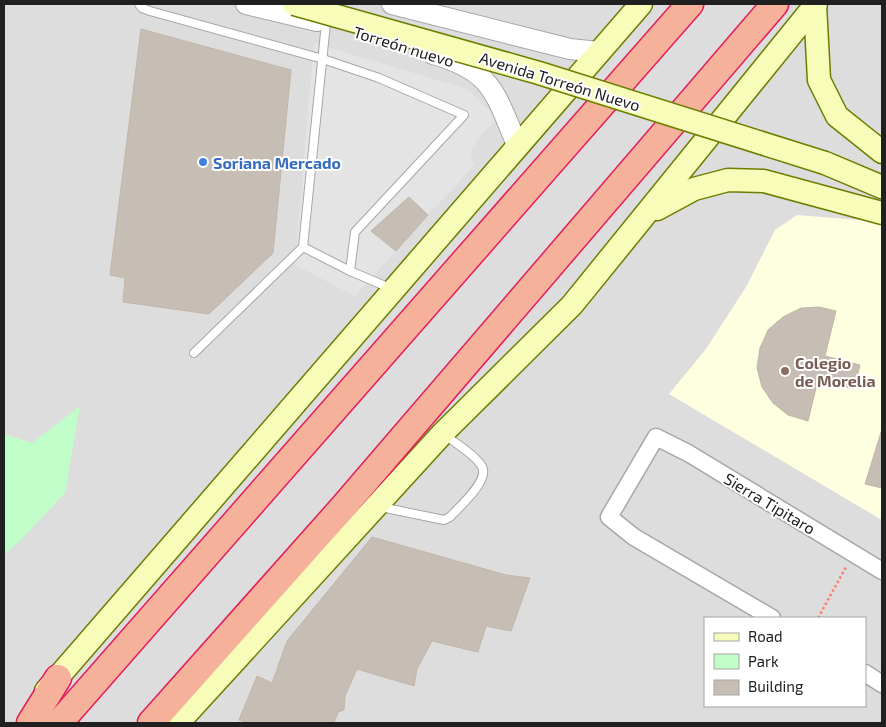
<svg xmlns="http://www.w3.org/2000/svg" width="886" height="727" viewBox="0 0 886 727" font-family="'Exo 2',sans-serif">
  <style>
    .residential { fill: #dedddd; fill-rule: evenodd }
    .education { fill: #feffe1 }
    .park { fill: #c1fdc8 }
    .parking { fill: #e4e4e4 }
    .building { fill: #c6bdb5; stroke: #c4b5a7 }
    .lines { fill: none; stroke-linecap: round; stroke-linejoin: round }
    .service-casing { stroke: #a7a7a7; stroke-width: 10 }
    .minor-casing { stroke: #a7a7a7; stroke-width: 19 }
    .tertiary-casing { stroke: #a7a7a7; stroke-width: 22 }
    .secondary-casing { stroke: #6c7e00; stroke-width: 25 }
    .trunk-casing { stroke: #e51d5b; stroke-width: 29 }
    .path { stroke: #ff7d69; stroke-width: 2.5; stroke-dasharray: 2.5 2.5; stroke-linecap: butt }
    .service { stroke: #fff; stroke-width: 8 }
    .minor { stroke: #fff; stroke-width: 16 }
    .tertiary { stroke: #fff; stroke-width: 20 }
    .secondary { stroke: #f7fdb8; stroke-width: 22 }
    .trunk { stroke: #f6b19b; stroke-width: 26 }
    .secondary-bridge-casing { stroke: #6c7e00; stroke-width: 25; stroke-linecap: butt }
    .secondary-bridge { stroke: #f7fdb8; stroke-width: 22 }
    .shop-dot { fill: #3f7fe0; stroke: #fff; stroke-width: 2 }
    .education-dot { fill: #8d6e63; stroke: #fff; stroke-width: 2 }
    .labels { text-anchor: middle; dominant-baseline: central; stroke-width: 4; stroke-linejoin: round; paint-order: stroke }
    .street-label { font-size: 16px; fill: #202020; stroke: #fff }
    .shop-label { font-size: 16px; font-weight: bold; fill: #366cbe; stroke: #fff; text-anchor: start }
    .education-label { font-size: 16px; font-weight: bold; fill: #785e54; stroke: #fff; text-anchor: start }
  </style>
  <rect width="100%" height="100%" fill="#f1eee6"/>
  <!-- residential -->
  <path class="residential" d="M4,4H882V723H4ZM705,618H865V706H705Z"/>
  <!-- education -->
  <path class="education" d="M797,215L871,221L882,225V520L669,394L706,349L746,287L775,230Z"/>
  <!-- park -->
  <path class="park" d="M80,406L65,493L20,541L4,555V434L32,443Z"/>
  <!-- parking -->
  <path class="parking" d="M314,43L467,89L490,111L495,122L482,133L472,148L471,158L475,165L428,215L409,197L371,231L396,251L355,296L295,265Z"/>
  <!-- building -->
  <g class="building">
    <path d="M141,29L291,70L273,253L209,314L123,302L125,278L110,275Z"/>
    <path d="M409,197L428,215L396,251L371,231Z"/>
    <path d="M819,307L836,311L825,356L860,365L854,389L818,380L808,421L788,415L773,403L762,387L757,368L760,348L768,330L783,317L801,308Z"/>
    <path d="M882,429V488L865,484Z"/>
    <path d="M372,537L506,575L530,578L511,631L486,626L478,652L432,641L417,669L414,686L357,669L345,696L344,710L338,712L334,723H248L239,720L257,676L272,683L287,641Z"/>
  </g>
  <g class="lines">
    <defs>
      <g id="service">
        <path d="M139,4L142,8L150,11L323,59L379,78L464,115L355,232L350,271"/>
        <path d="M303,247L350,271L390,288"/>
        <path d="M194,353L303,247L326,23"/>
        <path d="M381,507L444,520L450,517C459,507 492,479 481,465C473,453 456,444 445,435"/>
      </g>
      <g id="minor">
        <path d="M772,618L634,537L609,517L656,437L688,453L882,571"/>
        <path d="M865,673L882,684"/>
      </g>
      <g id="tertiary">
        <path d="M246,4L317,21"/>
        <path d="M392,4L570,49L598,52"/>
        <path d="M433,54C494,71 495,94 518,147"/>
      </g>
      <g id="secondary">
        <path d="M815,5L819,80L837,116L882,152"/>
        <path d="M825,163L882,187"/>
        <path d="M657,209L694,189L728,180L764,181L882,213"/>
        <path d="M46,691L641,4"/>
        <path d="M178,723L443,433L572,305L816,4"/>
      </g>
      <g id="trunk">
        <path d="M30,723L58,678"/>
        <path d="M59,723L690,4"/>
        <path d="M151,723L344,506L775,4"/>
      </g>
    </defs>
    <!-- service casing -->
    <use href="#service" class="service-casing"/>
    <!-- minor casing -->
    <use href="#minor" class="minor-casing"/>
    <!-- tertiary casing -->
    <use href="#tertiary" class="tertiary-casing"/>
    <!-- secondary casing -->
    <use href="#secondary" class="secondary-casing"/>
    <!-- trunk casing -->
    <use href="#trunk" class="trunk-casing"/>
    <!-- path -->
    <path class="path" d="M818,618L846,567"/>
    <!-- service -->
    <use href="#service" class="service"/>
    <!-- minor -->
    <use href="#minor" class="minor"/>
    <!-- tertiary -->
    <use href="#tertiary" class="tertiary"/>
    <!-- secondary -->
    <use href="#secondary" class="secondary"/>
    <!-- trunk -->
    <use href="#trunk" class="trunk"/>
    <defs>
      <path id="secondary-bridge" d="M294,4L539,73L825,163"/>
    </defs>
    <!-- secondary-bridge casing -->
    <use href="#secondary-bridge" class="secondary-bridge-casing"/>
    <!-- secondary-bridge -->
    <use href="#secondary-bridge" class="secondary-bridge"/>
  </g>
  <!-- markers -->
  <circle class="shop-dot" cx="203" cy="162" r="5"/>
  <circle class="education-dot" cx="785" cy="371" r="5"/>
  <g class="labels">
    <!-- street labels -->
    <g class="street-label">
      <text transform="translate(404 46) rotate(17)">Torreón nuevo</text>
      <text transform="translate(560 81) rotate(17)">Avenida Torreón Nuevo</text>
      <text transform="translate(770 503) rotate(31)">Sierra Tipitaro</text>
    </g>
    <!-- shop labels -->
    <g class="shop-label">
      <text x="213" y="162">Soriana Mercado</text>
    </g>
    <!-- education labels -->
    <g class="education-label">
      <text x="795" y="362">Colegio<tspan x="795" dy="18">de Morelia</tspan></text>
    </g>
  </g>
  <!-- border -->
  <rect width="886" height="727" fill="none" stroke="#202020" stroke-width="10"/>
  <!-- legend -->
  <rect x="704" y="617" width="162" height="90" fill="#ffffff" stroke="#a6a6a6"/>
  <rect x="714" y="633" width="25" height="8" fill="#f7fdb8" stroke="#a6a6a6"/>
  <text x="748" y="642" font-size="15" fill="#202020">Road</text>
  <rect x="714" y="654" width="25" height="15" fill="#c1fdc8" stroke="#a6a6a6"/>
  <text x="748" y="667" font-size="15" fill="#202020">Park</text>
  <rect x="714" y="680" width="25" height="15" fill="#c6bdb5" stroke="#a6a6a6"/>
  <text x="748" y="692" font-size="15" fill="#202020">Building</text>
</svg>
